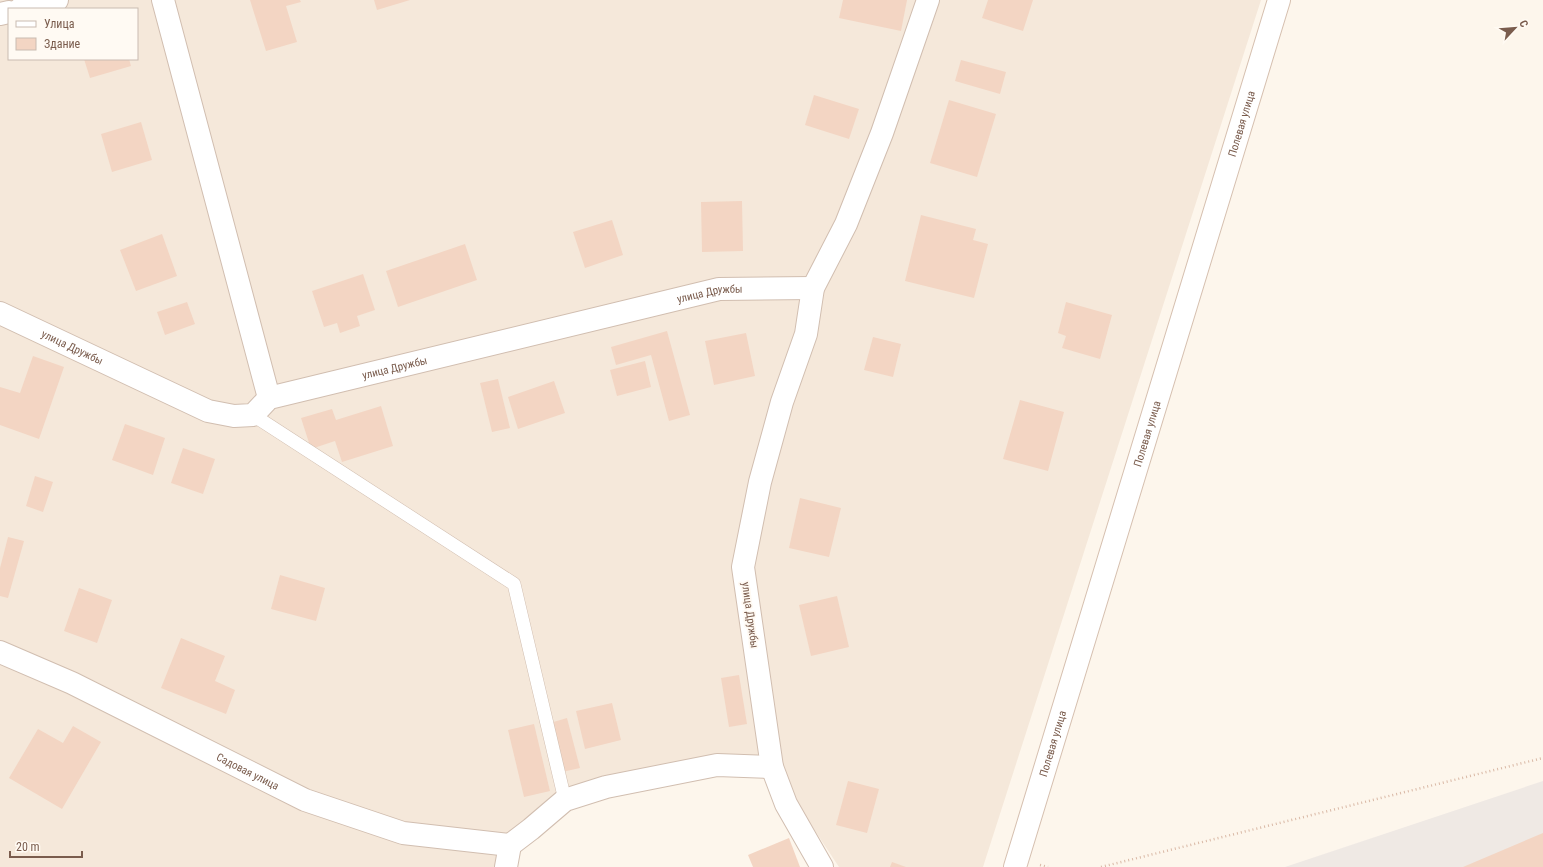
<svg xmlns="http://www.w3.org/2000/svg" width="1543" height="867" viewBox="0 0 1543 867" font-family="'Roboto Condensed',sans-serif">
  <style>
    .residential { fill: #f5e8da; fill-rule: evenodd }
    .industrial { fill: #efe9e4 }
    .building { fill: #f3d5c3 }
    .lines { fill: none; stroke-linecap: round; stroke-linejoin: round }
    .lane-casing { stroke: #d1beb0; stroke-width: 14 }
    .street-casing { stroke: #d1beb0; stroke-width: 24 }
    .secondary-casing { stroke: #d6c0b0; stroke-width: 24 }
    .path { stroke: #d9b8a5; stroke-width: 2.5; stroke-dasharray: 1 3; stroke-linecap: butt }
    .lane { stroke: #fff; stroke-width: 13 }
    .street { stroke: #fff; stroke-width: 22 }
    .secondary { stroke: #fff; stroke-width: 22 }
    .labels { text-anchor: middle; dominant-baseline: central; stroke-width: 3.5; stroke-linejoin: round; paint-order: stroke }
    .street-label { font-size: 11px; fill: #7a5c4d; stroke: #fffaf3 }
  </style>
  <rect width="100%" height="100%" fill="#fdf6ec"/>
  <!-- residential -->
  <path class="residential" d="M0,0H1261L983,867H839L782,781L719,760L559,790L494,867H0ZM9,9H137V59H9Z"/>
  <!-- industrial -->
  <path class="industrial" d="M1543,781V867H1285Z"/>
  <!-- building -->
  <g class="building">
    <path d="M250,0H300L301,2L286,6L297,42L266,51Z"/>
    <path d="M374,0H410L377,10Z"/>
    <path d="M843,0H907L901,31L839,18Z"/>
    <path d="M988,0H1033L1023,31L982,18Z"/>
    <path d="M84,59H129L131,66L90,78Z"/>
    <path d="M961,60L1006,72L1000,94L955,81Z"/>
    <path d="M814,95L859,109L849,139L805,125Z"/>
    <path d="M949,100L996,114L977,177L930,163Z"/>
    <path d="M141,122L152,160L112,172L101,134Z"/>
    <path d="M742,201L743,251L702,252L701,202Z"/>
    <path d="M921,215L976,229L973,240L988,244L974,298L905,281Z"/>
    <path d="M612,220L623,255L585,268L573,232Z"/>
    <path d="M162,234L177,276L136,291L120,250Z"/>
    <path d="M465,244L477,280L398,307L386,271Z"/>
    <path d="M363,274L375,310L357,316L360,326L340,333L337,323L324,327L312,291Z"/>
    <path d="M187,302L195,324L165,335L157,312Z"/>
    <path d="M1066,302L1112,315L1100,359L1062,348L1066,336L1058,333Z"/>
    <path d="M667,331L690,415L669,421L651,355L616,365L611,347Z"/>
    <path d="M746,333L755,376L714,385L705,341Z"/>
    <path d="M873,337L901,344L893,377L864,370Z"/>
    <path d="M33,356L64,367L39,439L0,425V387L20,393Z"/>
    <path d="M645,361L651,387L617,396L610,370Z"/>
    <path d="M498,379L510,428L492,432L480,383Z"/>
    <path d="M554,381L565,413L518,429L508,397Z"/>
    <path d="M1020,400L1064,412L1048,471L1003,459Z"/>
    <path d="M381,406L393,446L342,462L335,441L311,449L301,418L332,409L336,420Z"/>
    <path d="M125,424L165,438L153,475L112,460Z"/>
    <path d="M183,448L215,459L203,494L171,483Z"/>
    <path d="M35,476L53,482L43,512L26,506Z"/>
    <path d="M800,498L841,508L829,557L789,548Z"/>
    <path d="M8,537L24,541L8,598L0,596V568Z"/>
    <path d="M280,575L325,588L316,621L271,609Z"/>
    <path d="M79,588L112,600L97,643L64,631Z"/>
    <path d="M837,596L849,647L811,656L799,605Z"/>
    <path d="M181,638L225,656L215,681L235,690L226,714L161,688Z"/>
    <path d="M739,675L747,724L729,727L721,678Z"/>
    <path d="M612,703L621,740L585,749L576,711Z"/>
    <path d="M567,718L580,768L562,772L550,723Z"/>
    <path d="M534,724L550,791L524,797L508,730Z"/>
    <path d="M73,726L101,742L62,809L9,778L38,729L63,743Z"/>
    <path d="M848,781L879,789L867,833L836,825Z"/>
    <path d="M1543,833V867H1463Z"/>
    <path d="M789,838L800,867H753L748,855Z"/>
    <path d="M892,862L906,867H890Z"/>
  </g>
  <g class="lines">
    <defs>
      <path id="lane" d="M253,415L514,584L565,800"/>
      <g id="street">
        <path d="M163,0L269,398"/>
        <path d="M20,9L57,0"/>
        <path d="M0,14L9,12"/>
        <path id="s1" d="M0,313L208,411L234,416L253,415L269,398L719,289L813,288"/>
        <path id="s2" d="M0,652L72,683L305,800L403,833L510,845"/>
        <path d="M506,867L510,845L531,829L565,800L606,787L717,765L772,767"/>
        <path d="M822,867L786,804L772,767L743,567L760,482L782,402L806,334L813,288L846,224L882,133L928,0"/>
      </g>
      <g id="secondary">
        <path id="s3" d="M1015,867L1279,0"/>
      </g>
    </defs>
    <!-- lane casing -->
    <use href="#lane" class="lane-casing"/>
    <!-- street casing -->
    <use href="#street" class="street-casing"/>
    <!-- secondary casing -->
    <use href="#secondary" class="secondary-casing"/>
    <!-- path -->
    <g class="path">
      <path d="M1040,865L1048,867"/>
      <path d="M1101,867L1543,758"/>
    </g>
    <!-- lane -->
    <use href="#lane" class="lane"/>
    <!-- street -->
    <use href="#street" class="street"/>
    <!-- secondary -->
    <use href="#secondary" class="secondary"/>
  </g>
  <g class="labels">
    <!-- street labels -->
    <g class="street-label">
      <text stroke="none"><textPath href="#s3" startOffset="777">Полевая улица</textPath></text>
      <text stroke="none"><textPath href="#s1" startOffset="752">улица Дружбы</textPath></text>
      <text stroke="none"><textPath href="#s1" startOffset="80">улица Дружбы</textPath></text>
      <text stroke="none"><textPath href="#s1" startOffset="428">улица Дружбы</textPath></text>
      <text stroke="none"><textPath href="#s3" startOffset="453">Полевая улица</textPath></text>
      <text transform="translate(750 615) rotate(82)">улица Дружбы</text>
      <text stroke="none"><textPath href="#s3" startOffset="129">Полевая улица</textPath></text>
      <text stroke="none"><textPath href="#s2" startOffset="275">Садовая улица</textPath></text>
    </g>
  </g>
  <!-- legend -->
  <rect x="8" y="8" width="130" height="52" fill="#fffaf3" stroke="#cabbb1"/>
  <rect x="16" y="21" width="20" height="6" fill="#ffffff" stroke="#cabbb1"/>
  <text x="44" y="28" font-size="12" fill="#7a5c4d">Улица</text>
  <rect x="16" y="38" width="20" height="12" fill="#f3d5c3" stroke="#cabbb1"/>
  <text x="44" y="48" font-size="12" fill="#7a5c4d">Здание</text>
  <!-- north arrow -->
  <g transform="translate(1515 28) rotate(64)" stroke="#fffaf3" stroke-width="3" paint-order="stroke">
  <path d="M0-3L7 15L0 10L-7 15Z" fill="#7a5c4d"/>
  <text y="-6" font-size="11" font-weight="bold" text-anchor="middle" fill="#7a5c4d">С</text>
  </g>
  <!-- scale -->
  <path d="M10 851v6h72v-6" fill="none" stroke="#7a5c4d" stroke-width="2"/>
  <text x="16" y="851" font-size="12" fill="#7a5c4d" stroke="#fffaf3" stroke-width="3" paint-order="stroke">20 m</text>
</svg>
